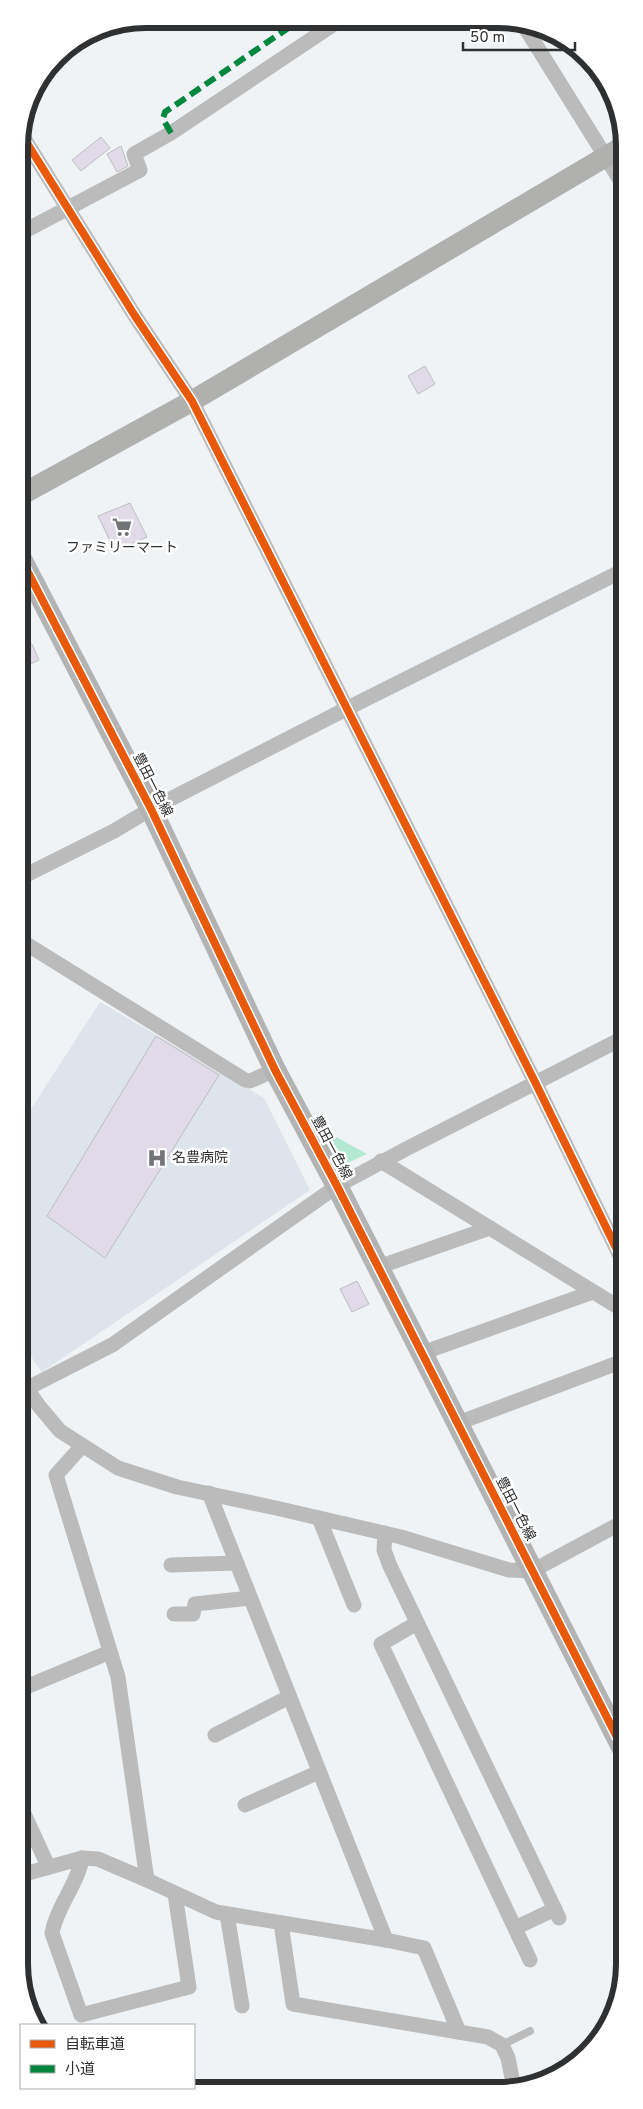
<svg xmlns="http://www.w3.org/2000/svg" width="643" height="2109" viewBox="0 0 643 2109" font-family="Overpass,'Noto Sans JP',sans-serif">
  <style>
    .built { fill: #dde4eb }
    .green { fill: #b3e8d2 }
    .building { fill: #e1dbe9; stroke: #bdbec0 }
    .lines { fill: none; stroke-linecap: round; stroke-linejoin: round }
    .lane { stroke: #babbba; stroke-width: 8 }
    .street { stroke: #babbba; stroke-width: 15 }
    .secondary { stroke: #b0b0af; stroke-width: 21 }
    .primary { stroke: #b3b3b4; stroke-width: 22 }
    .quiet { stroke: #00873e; stroke-width: 6; stroke-dasharray: 12 6; stroke-linecap: butt }
    .cycleway-casing { stroke: #fff; stroke-width: 11 }
    .cycleway { stroke: #e8590c; stroke-width: 8 }
    .labels { text-anchor: middle; dominant-baseline: central; stroke-width: 5; stroke-linejoin: round; paint-order: stroke }
    .poi-label { font-size: 14px; fill: #2e3031; stroke: #fff }
    .street-label { font-size: 14px; fill: #2e3031; stroke: #fff }
    .rim { fill: none; stroke: #2e3031; stroke-width: 6 }
  </style>
  <rect width="100%" height="100%" fill="#f0f3f6"/>
  <!-- built -->
  <path class="built" d="M100,1002L264,1098L310,1190L42,1372L20,1341V1126Z"/>
  <!-- green -->
  <path class="green" d="M329,1133L367,1154L343,1165Z"/>
  <!-- building -->
  <g class="building">
    <path d="M101,137L110,148L81,171L72,160Z"/>
    <path d="M121,146L128,166L117,172L107,154Z"/>
    <path d="M425,366L435,384L418,394L408,376Z"/>
    <path d="M130,503L147,537L115,551L98,516Z"/>
    <path d="M32,644L39,660L20,669V650Z"/>
    <path d="M156,1036L219,1075L105,1258L47,1216Z"/>
    <path d="M357,1281L369,1304L352,1312L340,1289Z"/>
  </g>
  <g class="lines">
    <!-- lane -->
    <path class="lane" d="M502,2045L530,2031"/>
    <!-- street -->
    <g class="street">
      <path d="M521,21L622,183"/>
      <path d="M20,132L135,316L192,401L536,1084L623,1262"/>
      <path d="M19,234L140,170L134,154L171,133L340,20"/>
      <path d="M20,878L114,831L151,809L346,709L622,571"/>
      <path d="M20,940L245,1080L250,1081L275,1070"/>
      <path d="M381,1161L623,1310"/>
      <path d="M378,1267L490,1228"/>
      <path d="M422,1353L593,1292"/>
      <path d="M20,1379L39,1406L60,1431L118,1468L177,1487L276,1508L401,1537L509,1570L532,1571L623,1522"/>
      <path d="M20,1392L112,1345L337,1186L406,1149L623,1038"/>
      <path d="M458,1423L623,1361"/>
      <path d="M82,1446L56,1475L118,1677L147,1880"/>
      <path d="M209,1493L386,1940"/>
      <path d="M319,1518L354,1605"/>
      <path d="M385,1533L384,1550L390,1566L559,1918"/>
      <path d="M171,1565L236,1563"/>
      <path d="M174,1614H193L195,1604L250,1598"/>
      <path d="M417,1623L381,1644L530,1960"/>
      <path d="M21,1689L110,1652"/>
      <path d="M215,1735L289,1697"/>
      <path d="M245,1805L319,1772"/>
      <path d="M21,1807L48,1866"/>
      <path d="M82,1858C78,1884 57,1906 52,1933L81,2015L189,1987L175,1894"/>
      <path d="M21,1875L82,1858L98,1859L147,1880L216,1912L386,1940L424,1948L459,2032"/>
      <path d="M227,1914L242,2006"/>
      <path d="M281,1923L293,2004L488,2037L502,2045L508,2058L514,2088"/>
      <path d="M515,1928L555,1909"/>
    </g>
    <!-- secondary -->
    <path class="secondary" d="M19,496L192,401L622,147"/>
    <!-- primary -->
    <path class="primary" d="M19,555L151,809L275,1070L337,1186L624,1751"/>
    <!-- quiet -->
    <path class="quiet" d="M171,133L163,119L165,112L300,20"/>
    <defs>
      <g id="cycleway">
        <path d="M20,132L135,316L192,401L536,1084L623,1262"/>
        <path d="M19,555L151,809L275,1070L337,1186L624,1751"/>
      </g>
    </defs>
    <!-- cycleway casing -->
    <use href="#cycleway" class="cycleway-casing"/>
    <!-- cycleway -->
    <use href="#cycleway" class="cycleway"/>
  </g>
  <!-- icons -->
  <defs>
    <symbol id="supermarket-bare" viewBox="-9 -9 18 18"><path d="M-6-5.5h2.5l.6 2H6L4.5 2H-2.5L-4.4-4H-6ZM-1.5 3.2a1.3 1.3 0 1 0 .1 0ZM3 3.2a1.3 1.3 0 1 0 .1 0Z" fill="#727476" stroke="#fff" stroke-width="2.5" paint-order="stroke"/></symbol>
    <symbol id="hospital-bare" viewBox="-9 -9 18 18"><path d="M-5-5h3v3.5h4V-5h3V5h-3V1.5h-4V5h-3Z" fill="#727476" stroke="#fff" stroke-width="2.5" paint-order="stroke"/></symbol>
  </defs>
  <g fill-rule="evenodd">
    <use href="#supermarket-bare" x="108" y="513" width="28" height="28"/>
    <use href="#hospital-bare" x="143" y="1144" width="28" height="28"/>
  </g>
  <g class="labels">
    <!-- poi labels -->
    <g class="poi-label">
      <text x="122" y="548">ファミリーマート</text>
      <text x="172" y="1158" text-anchor="start">名豊病院</text>
    </g>
    <!-- street labels -->
    <g class="street-label">
      <text transform="translate(152 785) rotate(63)">豊田一色線</text>
      <text transform="translate(331 1148) rotate(62)">豊田一色線</text>
      <text transform="translate(515 1509) rotate(63)">豊田一色線</text>
    </g>
  </g>
  <!-- crop -->
  <path d="M0 0H643V2109H0ZM146 28H498A118 118 0 0 1 616 146V1964A118 118 0 0 1 498 2082H146A118 118 0 0 1 28 1964V146A118 118 0 0 1 146 28Z" fill="#fff" fill-rule="evenodd"/>
  <path class="rim" d="M146 28H498A118 118 0 0 1 616 146V1964A118 118 0 0 1 498 2082H146A118 118 0 0 1 28 1964V146A118 118 0 0 1 146 28Z"/>
  <!-- legend -->
  <rect x="20" y="2024" width="175" height="65" fill="#ffffff" stroke="#abacad"/>
  <rect x="30" y="2040" width="25" height="8" fill="#e8590c" stroke="#abacad"/>
  <text x="65" y="2049" font-size="15" fill="#2e3031">自転車道</text>
  <rect x="30" y="2065" width="25" height="8" fill="#00873e" stroke="#abacad"/>
  <text x="65" y="2074" font-size="15" fill="#2e3031">小道</text>
  <!-- scale -->
  <path d="M463 42v8h112v-8" fill="none" stroke="#2e3031" stroke-width="2.5"/>
  <text x="470" y="42" font-size="15" fill="#2e3031" stroke="#ffffff" stroke-width="4" paint-order="stroke">50 m</text>
</svg>
